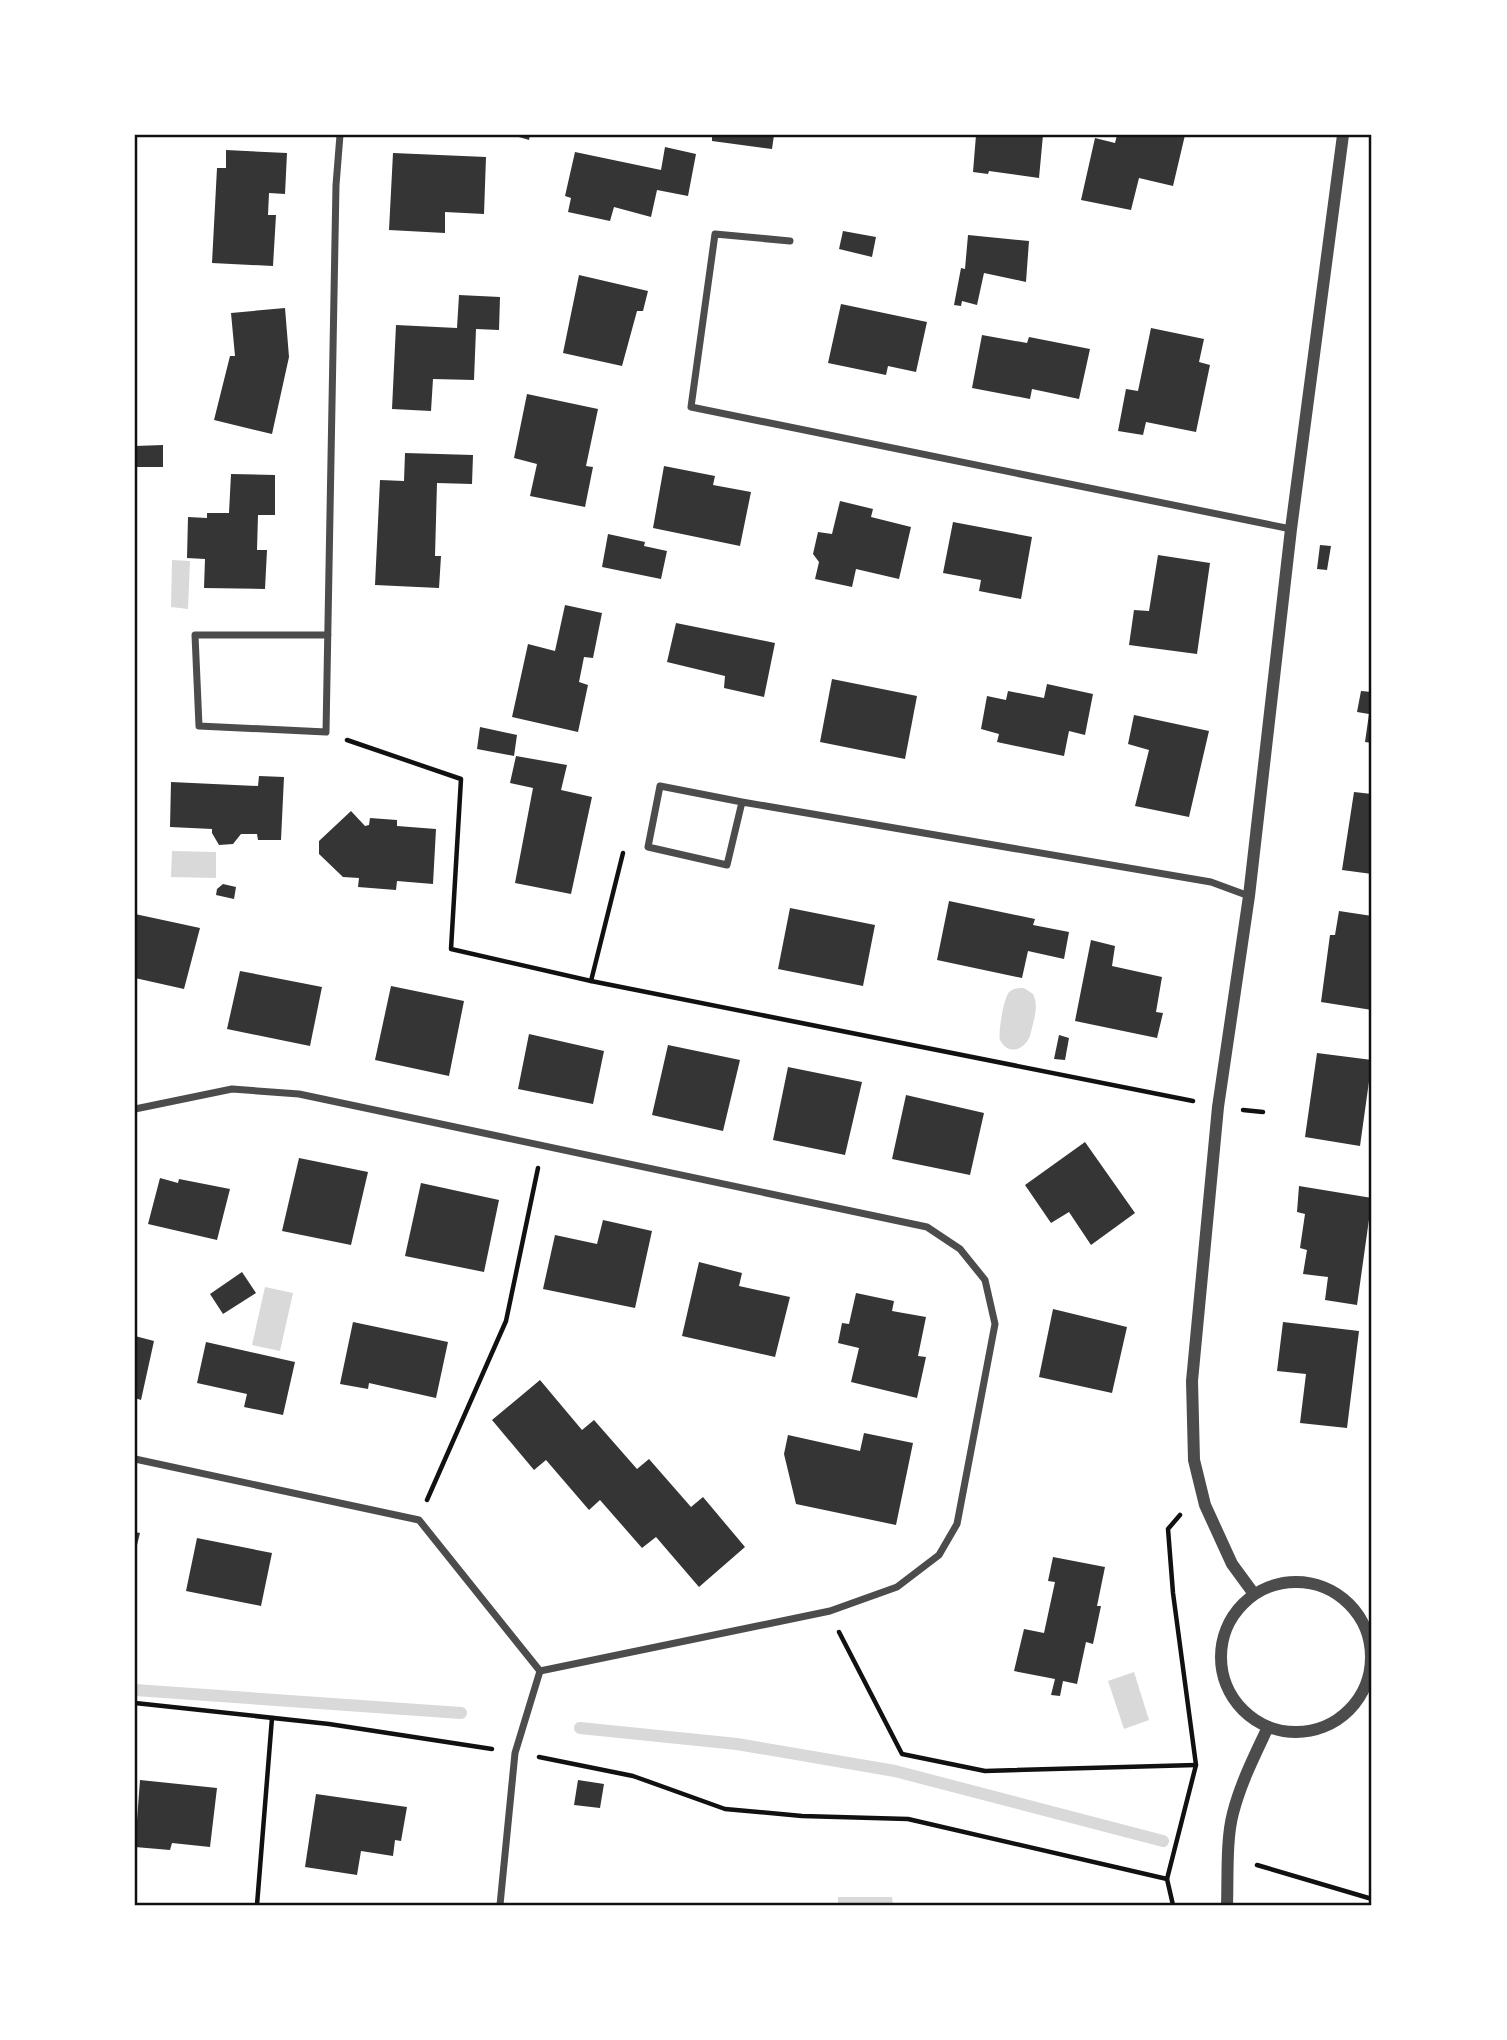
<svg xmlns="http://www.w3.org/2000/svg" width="1507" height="2040" viewBox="0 0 1507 2040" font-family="'Open Sans',sans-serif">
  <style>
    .water { fill: #d9d9d9 }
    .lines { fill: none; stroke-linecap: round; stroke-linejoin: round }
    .stream { stroke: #d9d9d9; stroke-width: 12 }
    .building { fill: #353535 }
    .path { stroke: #111; stroke-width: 4.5 }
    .minor { stroke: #4c4c4c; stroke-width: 7 }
    .tertiary { stroke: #4c4c4c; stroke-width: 12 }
    .neatline { fill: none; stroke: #111; stroke-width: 2.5 }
  </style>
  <rect width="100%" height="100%" fill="#fff"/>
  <!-- water -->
  <g class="water">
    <path d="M172,560L190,561L188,609L171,607Z"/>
    <path d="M172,851L216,852V878L171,877Z"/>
    <path d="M1020,988H1024L1033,994C1039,1006 1034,1019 1031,1032C1028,1048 1009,1058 1000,1040C998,1034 1003,1003 1007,996C1009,990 1014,989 1020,988Z"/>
    <path d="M265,1287L293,1293L280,1351L252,1345Z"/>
    <path d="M1134,1672L1149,1720L1124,1729L1108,1681Z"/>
    <path d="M838,1897H892L893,1905H833L838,1903Z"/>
  </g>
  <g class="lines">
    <!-- stream -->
    <g class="stream">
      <path d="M135,1690L461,1713"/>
      <path d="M580,1728L737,1744L895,1771L1163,1841"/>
    </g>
  </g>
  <!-- building -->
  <g class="building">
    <path d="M512,135H530L529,140Z"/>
    <path d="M712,135H774L772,149L712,141Z"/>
    <path d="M976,135H1043L1039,178L989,171L988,174L973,172Z"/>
    <path d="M1117,135H1185L1173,186L1139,178L1131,210L1081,200L1095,138L1115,143Z"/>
    <path d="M665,147L696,154L688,196L657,190L651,217L614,207L610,221L568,212L571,198L565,196L575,152L661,170Z"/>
    <path d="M226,150L287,153L285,194L269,193L268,215H276L273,266L212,263L217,168H226Z"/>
    <path d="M393,153L486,157L484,214L445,212V233L389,230Z"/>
    <path d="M843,231L876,237L872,257L839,249Z"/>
    <path d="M968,235L1029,241L1026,282L984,273L977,305L962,301L961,306L954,305L961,268L965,269Z"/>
    <path d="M579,275L648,291L643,311H637L622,366L563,353Z"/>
    <path d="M459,295L500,297L499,330L476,329L474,380L433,379L431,411L392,409L396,325L457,328Z"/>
    <path d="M841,304L927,322L916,372L888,366L886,375L828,363Z"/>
    <path d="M285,308L289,357L272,434L214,420L230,356H235L231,313Z"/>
    <path d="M1151,328L1204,339L1199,362L1210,365L1196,432L1146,422L1143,435L1118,431L1126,389L1138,391Z"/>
    <path d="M982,335L1027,343L1029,337L1090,349L1079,399L1032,389L1030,399L972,388Z"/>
    <path d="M527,394L598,409L586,466L593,467L585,507L530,496L537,464L514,458Z"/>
    <path d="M163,445V467H135V446Z"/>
    <path d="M405,453L473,455L472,484L437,483L435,556H441L439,588L375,585L380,480L404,481Z"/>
    <path d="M664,466L715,476L713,485L751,492L740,546L653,528Z"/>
    <path d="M231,474L275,475V515H258L257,550H267L265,589L204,588L205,559L187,558L188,517L207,518V513H229Z"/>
    <path d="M840,501L873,509L871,517L911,527L899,579L856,569L852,587L815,579L819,562L813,554L818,532L832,534Z"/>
    <path d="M953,522L1032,537L1021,599L979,591L981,580L943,573Z"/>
    <path d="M608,534L645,542L644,546L667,551L661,579L602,567Z"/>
    <path d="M1320,545L1331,546L1327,570L1317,569Z"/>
    <path d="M1158,555L1210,563L1197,654L1129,645L1134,610L1149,611Z"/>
    <path d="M565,605L602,613L593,658L584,657L579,682L588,685L578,732L512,717L528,644L555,651Z"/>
    <path d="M676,623L775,643L764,697L724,688L725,676L667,662Z"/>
    <path d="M832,679L917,696L905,759L820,742Z"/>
    <path d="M1047,684L1093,694L1085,735L1069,731L1064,756L997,742L999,734L981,729L987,696L1006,700L1008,691L1044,698Z"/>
    <path d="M1361,691L1372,692V743L1365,742L1369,714L1357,712Z"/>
    <path d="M1134,715L1209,731L1189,817L1135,806L1149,750L1128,744Z"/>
    <path d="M480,727L517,735L514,756L477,749Z"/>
    <path d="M516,756L567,765L561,790L592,797L571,894L515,883L533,788L510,783Z"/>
    <path d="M259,776L284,777L281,840H258L257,834H241L233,844L219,845L212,833V829L170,827L171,782L258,786Z"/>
    <path d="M1354,792L1372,794V874L1342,870Z"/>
    <path d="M351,811L365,826L369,825L370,818L397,820V826L436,829L433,884L397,881L396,890L358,887L359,878L343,877L319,854V841Z"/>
    <path d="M223,884L236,887L234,899L216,895L217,889Z"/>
    <path d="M949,901L1035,919L1033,925L1069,932L1064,959L1028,951L1022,978L937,960Z"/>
    <path d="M790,908L875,925L863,986L778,969Z"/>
    <path d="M1339,911L1372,916V1010L1321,1002L1330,935H1335Z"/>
    <path d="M135,914L200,928L184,989L135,978Z"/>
    <path d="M1091,940L1115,946L1112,966L1162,977L1156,1012L1163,1013L1157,1038L1075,1021Z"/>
    <path d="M240,971L322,987L310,1046L227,1029Z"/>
    <path d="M391,986L464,1001L449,1076L375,1060Z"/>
    <path d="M529,1034L604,1051L593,1104L518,1089Z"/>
    <path d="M1059,1035L1069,1038L1065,1060L1054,1059Z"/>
    <path d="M668,1045L740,1060L723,1131L652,1115Z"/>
    <path d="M1317,1053L1372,1060L1360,1146L1305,1137Z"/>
    <path d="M788,1067L862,1082L845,1155L773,1140Z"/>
    <path d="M906,1095L984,1113L970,1175L892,1159Z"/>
    <path d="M1085,1142L1135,1213L1091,1245L1069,1212L1051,1223L1025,1185Z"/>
    <path d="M299,1158L368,1172L351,1245L282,1231Z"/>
    <path d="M160,1178L178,1183L179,1179L230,1189L217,1240L148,1224Z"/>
    <path d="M421,1183L499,1200L484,1272L405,1256Z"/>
    <path d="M1299,1186L1372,1198L1357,1305L1325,1300L1328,1277L1303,1274L1307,1250L1300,1248L1305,1214L1297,1212Z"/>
    <path d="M603,1220L652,1231L635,1308L543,1289L555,1235L597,1244Z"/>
    <path d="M699,1262L742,1273L739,1286L790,1297L775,1357L682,1336Z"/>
    <path d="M242,1272L256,1293L223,1314L210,1294Z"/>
    <path d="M856,1293L894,1301L892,1311L926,1317L918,1356L926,1357L917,1398L851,1382L859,1348L838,1343L842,1323L849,1324Z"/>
    <path d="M1053,1309L1127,1327L1112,1393L1039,1377Z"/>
    <path d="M353,1322L448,1342L436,1398L369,1383L368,1389L340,1384Z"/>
    <path d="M1283,1322L1359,1331L1347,1428L1300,1423L1306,1374L1277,1371Z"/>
    <path d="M135,1336L154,1341L141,1400L135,1398Z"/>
    <path d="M206,1342L295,1362L283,1415L244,1407L247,1394L197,1383Z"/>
    <path d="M540,1380L582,1430L594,1420L637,1469L649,1459L691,1507L703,1497L745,1547L699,1587L656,1537L642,1548L600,1500L589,1510L546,1460L534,1470L492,1420Z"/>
    <path d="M864,1433L913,1443L896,1525L796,1504L784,1454L788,1435L860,1451Z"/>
    <path d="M135,1532L140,1533L136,1549H135Z"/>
    <path d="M197,1538L272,1553L261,1606L186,1591Z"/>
    <path d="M1053,1557L1105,1567L1097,1606H1101L1093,1644L1086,1642L1077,1684L1063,1681L1060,1696L1051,1695L1055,1679L1014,1671L1024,1629L1044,1633L1055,1582L1048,1581Z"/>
    <path d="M140,1780L217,1788L210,1847L172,1843L170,1850L135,1847Z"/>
    <path d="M578,1780L604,1784L600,1808L574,1805Z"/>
    <path d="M316,1794L407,1807L401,1841L395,1840L393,1856L361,1851L357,1875L305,1867Z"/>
  </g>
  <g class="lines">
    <!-- path -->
    <g class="path">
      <path d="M347,740L461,779L451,949L591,981L1193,1101"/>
      <path d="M591,981L623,853"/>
      <path d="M1243,1110L1263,1112"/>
      <path d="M427,1500L506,1321L538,1168"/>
      <path d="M839,1632L902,1754L985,1771L1196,1765"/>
      <path d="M135,1703L329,1724L492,1749"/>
      <path d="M539,1757L633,1776L725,1809L802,1816L908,1819L1167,1879"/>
      <path d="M1257,1865L1372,1899"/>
      <path d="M257,1905L272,1718"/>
      <path d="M1173,1905L1167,1879L1196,1765L1173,1593L1168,1529L1180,1515"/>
    </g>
    <!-- minor -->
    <g class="minor">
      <path d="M790,241L715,234L691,407L1291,529"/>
      <path d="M328,635H195L199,726L326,732L336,185L340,135"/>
      <path d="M742,802L727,865L648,847L660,786L742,802L1211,882L1249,896"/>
      <path d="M135,1109L232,1089L299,1094L927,1227L960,1249L985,1280L995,1324L957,1524L939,1555L897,1587L830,1611L540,1671"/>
      <path d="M135,1459L419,1520L540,1671"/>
      <path d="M1366,1630L1372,1627"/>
      <path d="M500,1905L515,1753L540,1671"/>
    </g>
    <!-- tertiary -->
    <g class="tertiary">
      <circle cx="1296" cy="1657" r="75"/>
      <path d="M1254,1594L1232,1564L1205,1505L1194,1460L1192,1381L1218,1107L1249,896L1291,529L1343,135"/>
      <path d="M1227,1905C1228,1877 1226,1839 1233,1813C1241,1782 1255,1755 1268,1727"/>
    </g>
  </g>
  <!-- border -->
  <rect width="1507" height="2040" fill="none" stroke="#ffffff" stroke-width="273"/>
  <rect x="136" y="136" width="1234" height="1768" class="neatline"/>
</svg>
